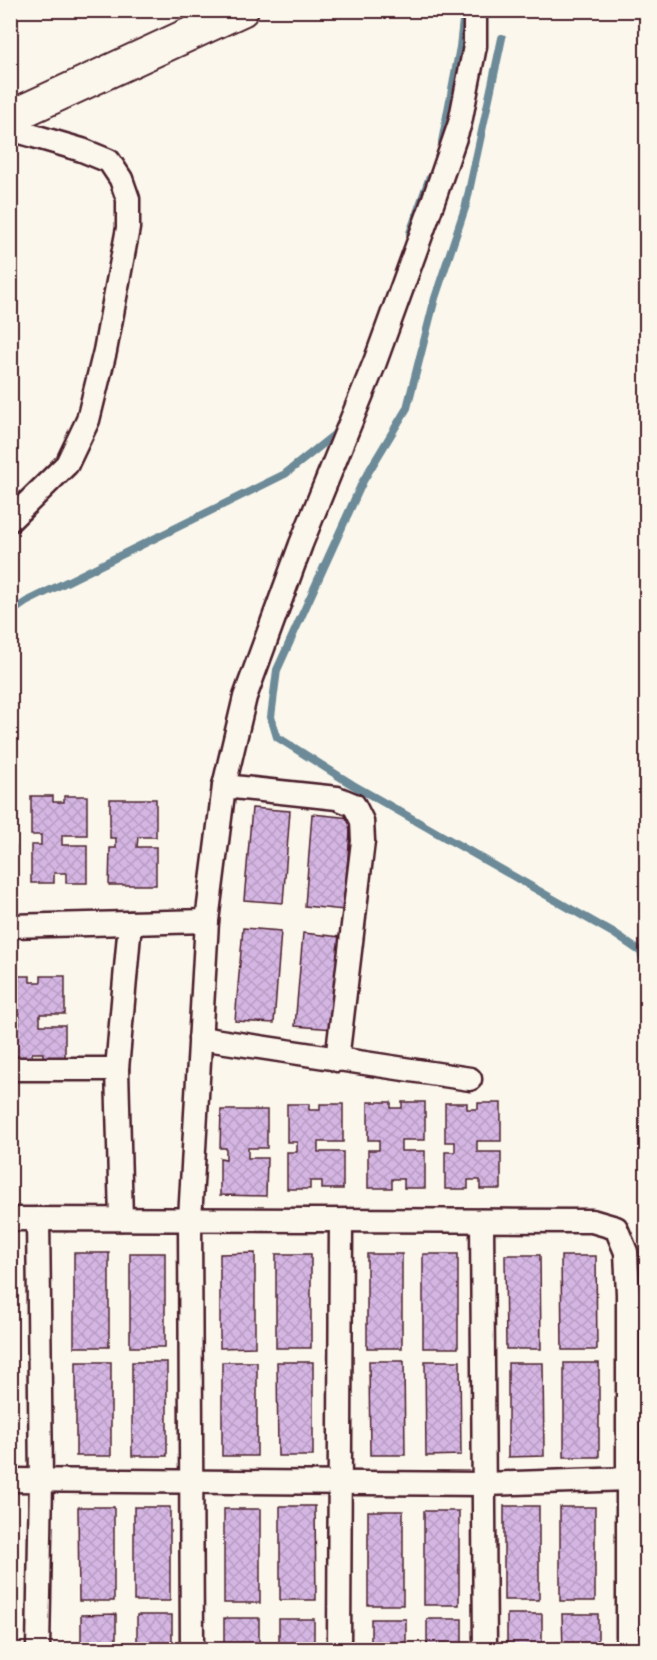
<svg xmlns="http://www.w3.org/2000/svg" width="657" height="1660" viewBox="0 0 657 1660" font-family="Itim,sans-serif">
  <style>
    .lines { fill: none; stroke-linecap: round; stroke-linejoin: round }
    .stream { stroke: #6c8a98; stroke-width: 8 }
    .building { fill: url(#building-cross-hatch); stroke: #4a1f2b; stroke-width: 1.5 }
    .street-casing { stroke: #4a1f2b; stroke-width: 27 }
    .secondary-casing { stroke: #4a1f2b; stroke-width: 36 }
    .street { stroke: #fbf7ec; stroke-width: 22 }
    .secondary { stroke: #fbf7ec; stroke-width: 32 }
  </style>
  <defs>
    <pattern id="building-cross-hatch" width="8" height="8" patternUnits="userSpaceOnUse" patternTransform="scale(1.5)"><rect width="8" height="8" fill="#d5b6e3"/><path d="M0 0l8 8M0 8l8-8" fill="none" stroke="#b89cc3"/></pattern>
  </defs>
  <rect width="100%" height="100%" fill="#fbf7ec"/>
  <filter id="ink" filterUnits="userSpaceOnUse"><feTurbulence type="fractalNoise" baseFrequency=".0167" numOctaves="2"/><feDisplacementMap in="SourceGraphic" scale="12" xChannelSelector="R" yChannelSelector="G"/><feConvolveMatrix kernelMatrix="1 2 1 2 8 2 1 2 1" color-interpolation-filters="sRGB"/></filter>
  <g filter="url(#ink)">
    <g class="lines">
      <!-- stream -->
      <g class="stream">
        <path d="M502,38L466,205L435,298L407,408L363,481L277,670L271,717L277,737L353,785L613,933L641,952L646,971"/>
        <path d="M442,142L460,47L464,12"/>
        <path d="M410,233L429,179"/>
        <path d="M10,613L26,602L285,474L334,435L337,430"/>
      </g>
    </g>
    <!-- building -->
    <g class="building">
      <rect x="506" y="10" width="97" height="2"/>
      <path d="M31,796H53V802H64V796H87V835H62V845H87V883H66V873H54V883H31V845H41V835H31Z"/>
      <rect x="10" y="797" width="5" height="38"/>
      <path d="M110,799H156V837H138L137,847H156V885H109L110,848H116V838H110Z"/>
      <path d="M252,808L290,811L283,903L244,900Z"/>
      <path d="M312,814L351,818L344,910L305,906Z"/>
      <rect x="10" y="846" width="5" height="37"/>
      <path d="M243,928L281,931L274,1023L235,1021Z"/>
      <path d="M303,933L341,937L334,1029L295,1026Z"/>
      <path d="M10,976H30V982H41V976H65V1014H40V1025H65V1062H43V1053H32V1062H10V1025H19V1014H10Z"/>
      <path d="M368,1102H391V1108H402V1102H425V1140H401V1151H425V1188H404V1179H392V1188H368V1150H379V1140H368Z"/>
      <path d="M445,1103H467V1109H478V1103H501V1141H477V1152H501V1189H480V1180H468V1189H445V1152H455V1142H445Z"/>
      <path d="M287,1104H309V1110H320V1104H343V1142H318V1152H343V1189H322V1181H310V1189H287V1152H297V1142H287Z"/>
      <path d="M221,1110H267V1148H248V1158H267L266,1196L220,1195V1158L226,1159V1148H220Z"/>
      <rect x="74" y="1253" width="35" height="94"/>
      <rect x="130" y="1253" width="35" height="94"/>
      <path d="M255,1253V1347L220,1348V1254Z"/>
      <rect x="276" y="1254" width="35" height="94"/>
      <rect x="367" y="1254" width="35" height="94"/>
      <rect x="423" y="1254" width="35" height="94"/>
      <path d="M505,1255H540L541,1349H506Z"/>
      <path d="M561,1256H596L597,1350H562Z"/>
      <path d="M369,1361H404L405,1455H370Z"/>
      <path d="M425,1361H460L461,1455L426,1456Z"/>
      <rect x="76" y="1362" width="35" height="94"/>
      <rect x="132" y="1362" width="35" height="94"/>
      <rect x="222" y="1362" width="35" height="94"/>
      <path d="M277,1362H313V1456H278Z"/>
      <path d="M508,1363H543L544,1456L508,1457Z"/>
      <rect x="564" y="1363" width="35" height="94"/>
      <path d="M280,1506H315L316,1600H280Z"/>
      <rect x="504" y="1506" width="35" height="94"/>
      <path d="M78,1507H114V1601H79Z"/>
      <rect x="134" y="1507" width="36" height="94"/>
      <rect x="560" y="1507" width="35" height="94"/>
      <rect x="224" y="1509" width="36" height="94"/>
      <rect x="368" y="1511" width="35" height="94"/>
      <rect x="424" y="1511" width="35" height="94"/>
      <path d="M116,1614V1650H81V1615Z"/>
      <rect x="507" y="1614" width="35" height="36"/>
      <path d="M562,1614H598V1650H563Z"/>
      <rect x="137" y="1615" width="35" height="35"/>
      <rect x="224" y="1618" width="35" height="32"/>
      <rect x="279" y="1619" width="35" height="31"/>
      <rect x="371" y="1619" width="35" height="31"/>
      <rect x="427" y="1619" width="35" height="31"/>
    </g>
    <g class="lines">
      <defs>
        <g id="street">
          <path d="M10,129L82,150L109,161L121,179L128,199V228L105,351L88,420L67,464L10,520"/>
          <path d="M224,786L337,798L354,805L362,821L363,841L337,1060"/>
          <path d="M10,926L207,921"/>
          <path d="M200,1038L470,1079"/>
          <path d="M10,1069H117"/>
          <path d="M10,1219L592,1221L616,1228L626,1252L628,1294V1650"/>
          <path d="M38,1219L41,1480L38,1650"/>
          <path d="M121,1219L117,1069L130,923"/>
          <path d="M482,1221L485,1650"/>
          <path d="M10,1480L485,1484L628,1479"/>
          <path d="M192,1650L190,1219L207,921L224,786L245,697L301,544L375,362L428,216L460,123L475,46V10"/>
          <path d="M339,1650L341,1221"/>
        </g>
        <path id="secondary" d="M10,117L242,10"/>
      </defs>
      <!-- street casing -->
      <use href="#street" class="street-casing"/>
      <!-- secondary casing -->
      <use href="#secondary" class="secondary-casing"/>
      <!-- street -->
      <use href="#street" class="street"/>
      <!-- secondary -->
      <use href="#secondary" class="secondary"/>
    </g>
  </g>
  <!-- margin -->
  <rect width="657" height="1660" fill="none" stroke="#fbf7ec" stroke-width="36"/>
  <rect x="18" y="18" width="621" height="1624" fill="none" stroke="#4a1f2b" stroke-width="2" filter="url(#ink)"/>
</svg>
